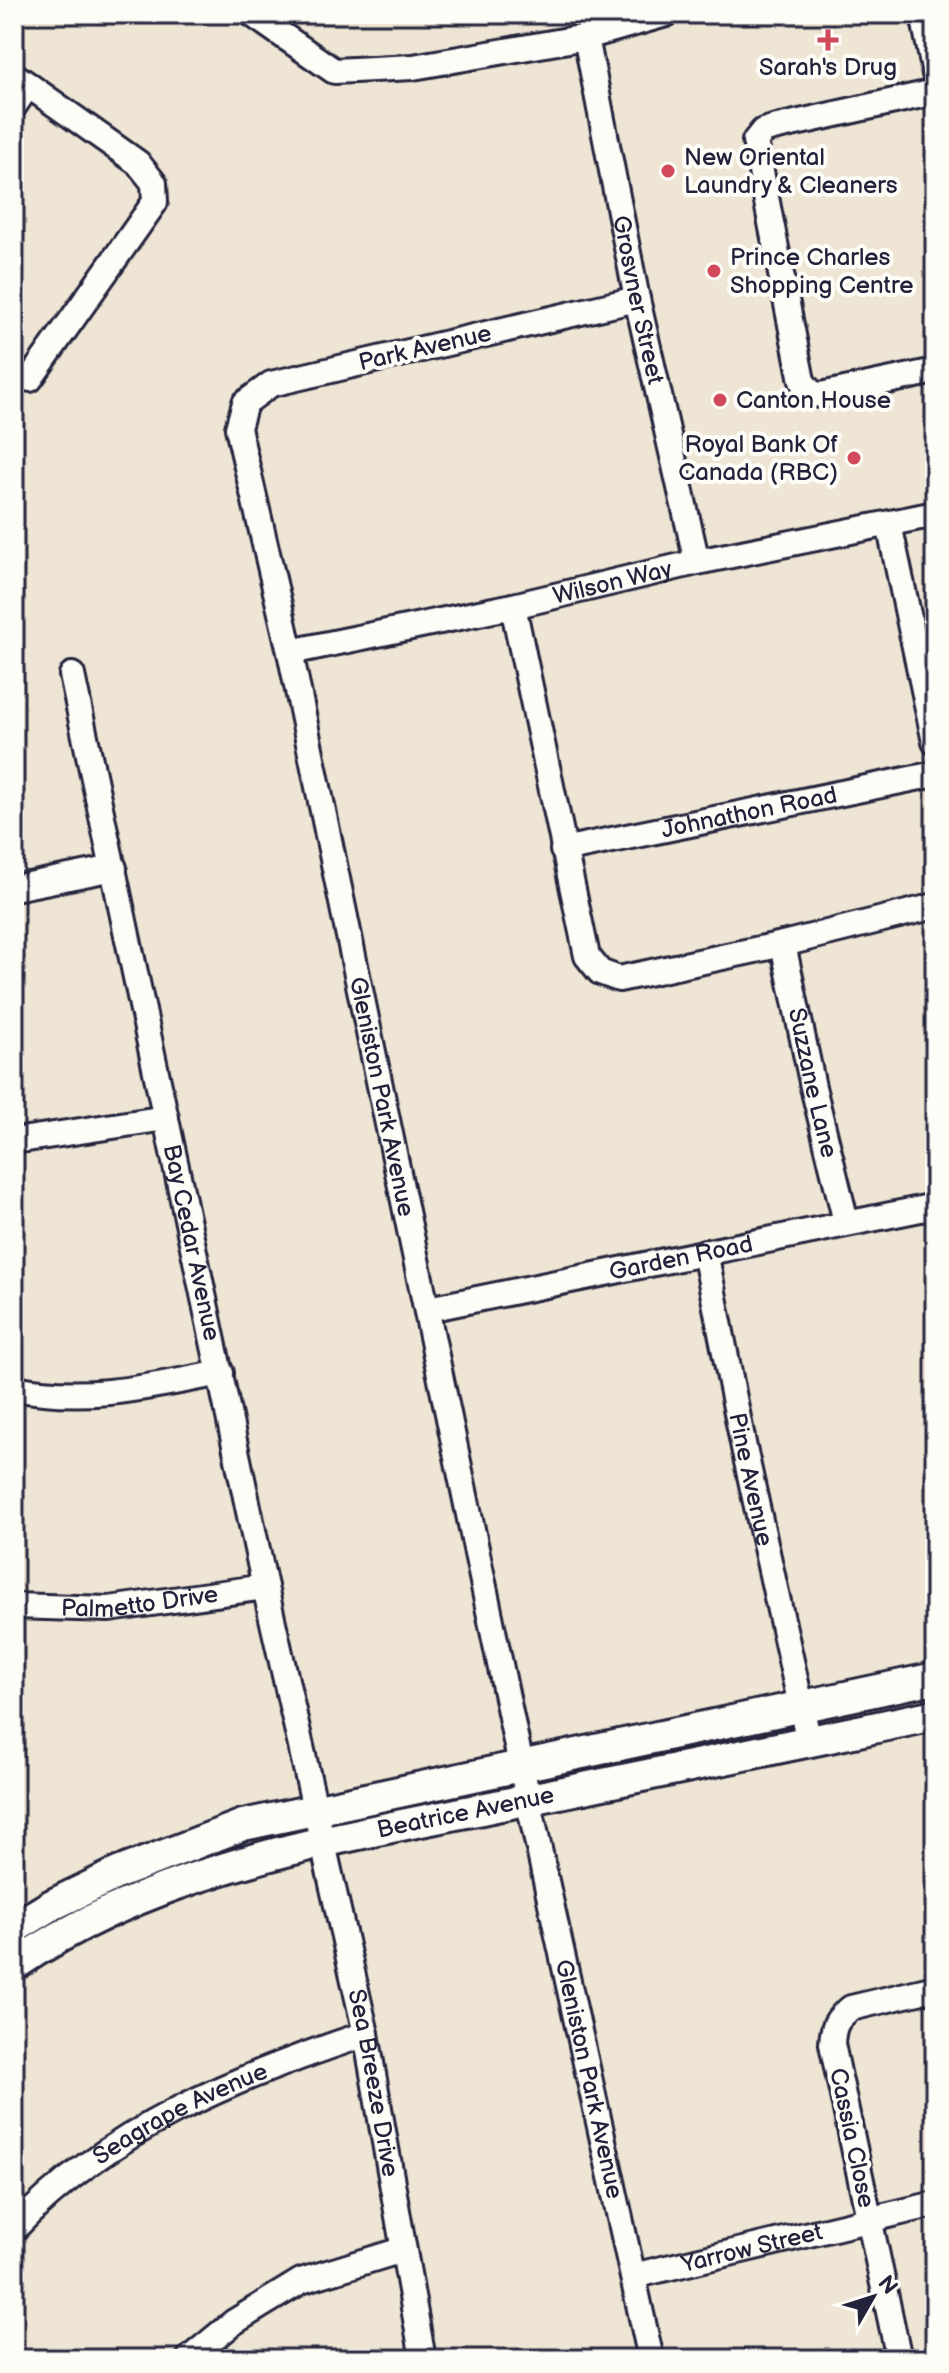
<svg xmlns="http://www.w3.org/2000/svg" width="949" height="2373" viewBox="0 0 949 2373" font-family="'Balsamiq Sans',sans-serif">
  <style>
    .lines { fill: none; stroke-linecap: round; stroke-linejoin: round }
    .minor-casing { stroke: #22223b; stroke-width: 30 }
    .major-casing { stroke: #22223b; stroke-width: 36 }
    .minor { stroke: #fdfcf7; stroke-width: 24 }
    .major { stroke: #fdfcf7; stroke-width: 30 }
    .poi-dot { fill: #d1495b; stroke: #fdfcf7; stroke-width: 3 }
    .labels { text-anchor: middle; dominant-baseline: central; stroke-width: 8; stroke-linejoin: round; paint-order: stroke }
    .poi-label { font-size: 24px; fill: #22223b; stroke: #fdfcf7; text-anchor: start }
    .street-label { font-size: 24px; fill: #22223b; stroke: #fdfcf7 }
  </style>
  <rect width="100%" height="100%" fill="#efe5d4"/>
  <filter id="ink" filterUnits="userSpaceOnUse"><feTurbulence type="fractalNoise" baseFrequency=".0125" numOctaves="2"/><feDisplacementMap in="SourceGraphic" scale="16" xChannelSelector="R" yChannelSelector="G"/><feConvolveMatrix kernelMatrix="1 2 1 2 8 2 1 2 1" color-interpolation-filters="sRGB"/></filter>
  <g filter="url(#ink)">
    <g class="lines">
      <defs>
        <g id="minor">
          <path d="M252,14L334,71L413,67L586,37L666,14"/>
          <path d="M923,14L935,74"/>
          <path id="s1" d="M586,37L637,299L697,562"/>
          <path d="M14,75L138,163L154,183L155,202L30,379"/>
          <path d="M935,92L773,128L763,131L755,141L802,381L811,393L821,395L935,371"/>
          <path d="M14,106L28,85"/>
          <path id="s2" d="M637,299L271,384L245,403L238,428L290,652L528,1799L651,2359"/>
          <path d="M889,524L935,742"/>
          <path d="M513,606L587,956L600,972L619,979L783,944L935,906"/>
          <path id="s3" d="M290,652L513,606L697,562L935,514"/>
          <path id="s4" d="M72,675L265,1587L366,2034L423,2359"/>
          <path id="s5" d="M563,850L935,774"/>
          <path d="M14,888L114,868"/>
          <path id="s6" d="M783,944L813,1087L846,1222"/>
          <path d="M14,1141L166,1118"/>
          <path id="s7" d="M705,1252L744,1448L809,1742"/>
          <path id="s8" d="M428,1309L935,1206"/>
          <path d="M14,1388C88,1402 149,1387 221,1373"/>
          <path id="s9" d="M14,1606L109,1609L265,1587"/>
          <path id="s10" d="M14,2229C108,2129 238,2076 366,2034"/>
          <path id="s11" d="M633,2276L935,2204"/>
          <path d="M189,2359L234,2322L301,2281L402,2250"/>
          <path d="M899,2359L832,2044C833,2026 836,2019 851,2008L935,1988"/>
        </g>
        <g id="major">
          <path d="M14,1928L52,1905L118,1873L243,1825L935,1678"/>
          <path id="s12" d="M14,1965C158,1867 334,1839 501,1805C646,1775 790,1746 935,1715"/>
        </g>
      </defs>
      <!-- minor casing -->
      <use href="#minor" class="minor-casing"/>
      <!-- major casing -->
      <use href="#major" class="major-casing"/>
      <!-- minor -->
      <use href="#minor" class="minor"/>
      <!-- major -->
      <use href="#major" class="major"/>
    </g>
  </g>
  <!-- markers -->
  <g class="poi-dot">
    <path d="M824 28h8v8h8v8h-8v8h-8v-8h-8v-8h8z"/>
    <circle cx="668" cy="171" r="8"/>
    <circle cx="714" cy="271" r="8"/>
    <circle cx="720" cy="400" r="8"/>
    <circle cx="854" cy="458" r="8"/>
  </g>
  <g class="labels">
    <!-- poi labels -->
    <g class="poi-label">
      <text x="828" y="67" text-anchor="middle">Sarah's Drug</text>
      <text x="684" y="157">New Oriental<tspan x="684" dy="28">Laundry &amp; Cleaners</tspan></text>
      <text x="730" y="257">Prince Charles<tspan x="730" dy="28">Shopping Centre</tspan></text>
      <text x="736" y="400">Canton House</text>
      <text x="838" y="444" text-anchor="end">Royal Bank Of<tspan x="838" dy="28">Canada (RBC)</tspan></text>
    </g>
    <!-- street labels -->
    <g class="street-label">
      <text stroke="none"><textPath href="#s1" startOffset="268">Grosvner Street</textPath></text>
      <text transform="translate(425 348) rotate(-13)">Park Avenue</text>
      <text stroke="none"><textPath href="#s3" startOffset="330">Wilson Way</textPath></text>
      <text stroke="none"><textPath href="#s5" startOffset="190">Johnathon Road</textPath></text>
      <text stroke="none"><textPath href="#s6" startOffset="142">Suzzane Lane</textPath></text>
      <text stroke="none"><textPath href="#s2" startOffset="1118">Gleniston Park Avenue</textPath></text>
      <text stroke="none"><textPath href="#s4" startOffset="580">Bay Cedar Avenue</textPath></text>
      <text stroke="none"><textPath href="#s8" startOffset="258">Garden Road</textPath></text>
      <text stroke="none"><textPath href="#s7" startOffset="232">Pine Avenue</textPath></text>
      <text stroke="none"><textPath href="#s9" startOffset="126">Palmetto Drive</textPath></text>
      <text stroke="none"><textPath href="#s12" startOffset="480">Beatrice Avenue</textPath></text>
      <text stroke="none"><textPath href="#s2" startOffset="2122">Gleniston Park Avenue</textPath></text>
      <text stroke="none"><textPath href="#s4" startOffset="1440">Sea Breeze Drive</textPath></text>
      <text stroke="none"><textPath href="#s10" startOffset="204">Seagrape Avenue</textPath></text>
      <text transform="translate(852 2138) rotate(78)">Cassia Close</text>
      <text stroke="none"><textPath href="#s11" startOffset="122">Yarrow Street</textPath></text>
    </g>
  </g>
  <!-- margin -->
  <rect width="949" height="2373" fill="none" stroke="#fdfcf7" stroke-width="48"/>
  <rect x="24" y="24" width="901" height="2325" fill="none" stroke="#22223b" stroke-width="3" filter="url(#ink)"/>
  <!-- north arrow -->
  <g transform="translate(873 2297) rotate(51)" stroke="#fdfcf7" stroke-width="6" paint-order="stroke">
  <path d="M0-6L14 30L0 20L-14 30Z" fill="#22223b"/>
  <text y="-12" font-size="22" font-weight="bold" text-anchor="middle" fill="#22223b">N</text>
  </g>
</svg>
